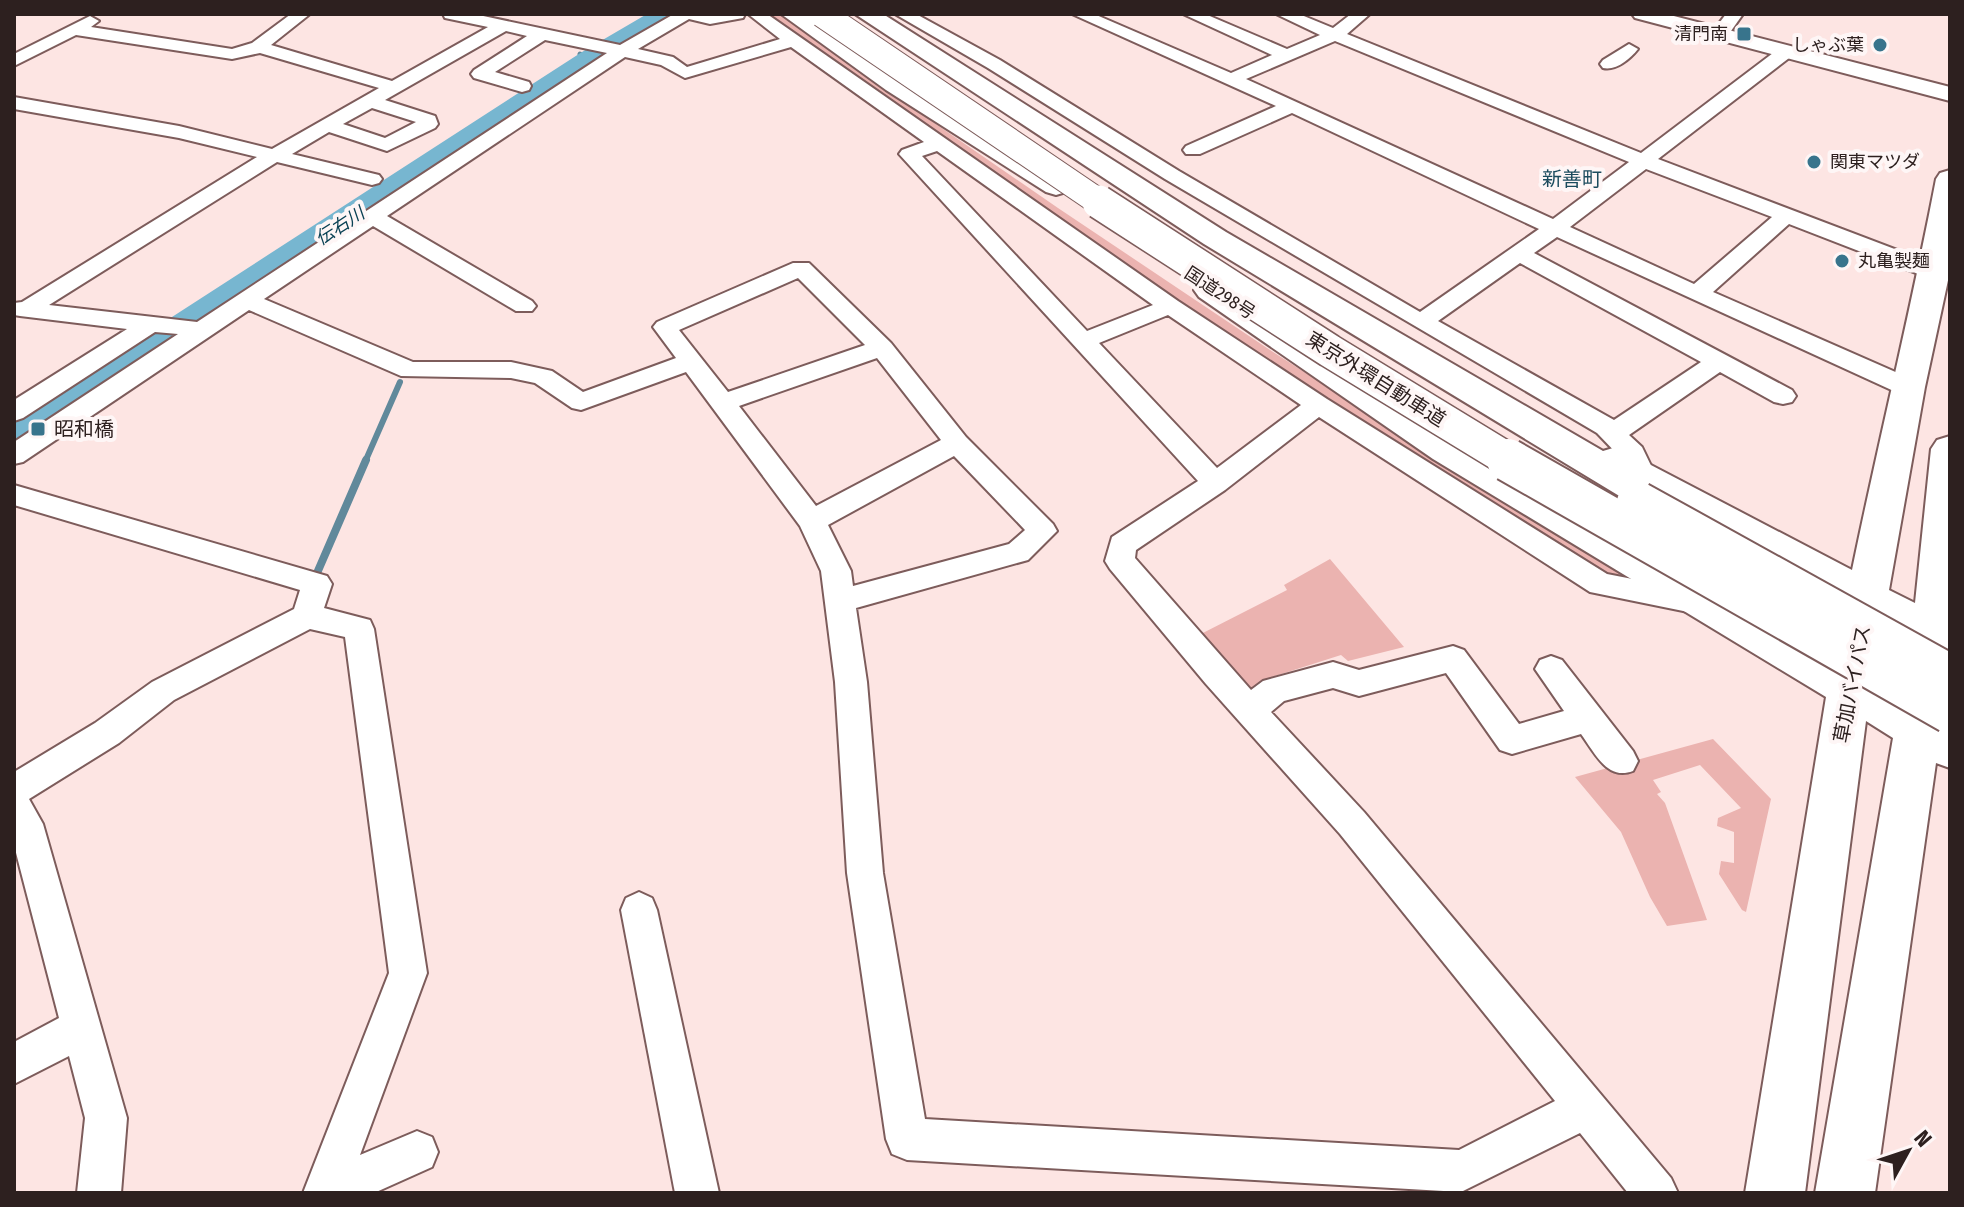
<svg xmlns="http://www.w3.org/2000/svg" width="1964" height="1207" viewBox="0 0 1964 1207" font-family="'Fira Sans Condensed','Noto Sans JP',sans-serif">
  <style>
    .green { fill: #ebb3b0 }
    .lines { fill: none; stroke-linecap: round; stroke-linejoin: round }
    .stream-far2 { stroke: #61899b; stroke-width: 5 }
    .stream-far1 { stroke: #61899b; stroke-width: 6 }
    .stream { stroke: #61899b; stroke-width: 8 }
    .river { fill: #77b6d0; fill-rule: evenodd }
    .minor-casing { stroke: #7d5c5b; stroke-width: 4 }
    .major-casing { stroke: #7d5c5b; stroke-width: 4 }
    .highway-casing { stroke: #7d5c5b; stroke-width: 4 }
    .minor { fill: #fff; fill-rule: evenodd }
    .major { fill: #fff; fill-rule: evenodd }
    .highway { fill: #fff; fill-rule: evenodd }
    .highway-bridge-far2-casing { stroke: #7d5c5b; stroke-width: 28; stroke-linecap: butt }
    .highway-bridge-far1-casing { stroke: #7d5c5b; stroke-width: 36; stroke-linecap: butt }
    .highway-bridge-casing { stroke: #7d5c5b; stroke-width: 46; stroke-linecap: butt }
    .highway-bridge-far2 { stroke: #fff; stroke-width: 26 }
    .highway-bridge-far1 { stroke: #fff; stroke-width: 33 }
    .highway-bridge { stroke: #fff; stroke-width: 42 }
    .poi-dot { fill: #38748c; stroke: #fef6f6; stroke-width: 3 }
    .labels { text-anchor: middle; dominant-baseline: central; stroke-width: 8; stroke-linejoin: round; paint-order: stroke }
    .far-poi-label { font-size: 18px; fill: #2d201f; stroke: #fef6f6; text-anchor: end }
    .far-water-label { font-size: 18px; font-style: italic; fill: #094154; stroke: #fef6f6 }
    .far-street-label { font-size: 18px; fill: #2d201f; stroke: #fef6f6 }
    .far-quarter-label { font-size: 20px; fill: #1b4b5d; stroke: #fef6f6 }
    .street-label { font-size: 20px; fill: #2d201f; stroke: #fef6f6 }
    .poi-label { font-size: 20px; fill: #2d201f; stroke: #fef6f6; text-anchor: start }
  </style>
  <rect width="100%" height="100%" fill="#fde5e3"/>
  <!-- green -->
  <g class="green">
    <path d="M765,14H783L869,78L1058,208L1267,348L1435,456L1644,582L1595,571L1252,356Z"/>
    <path d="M1330,559L1404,647L1348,661L1341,655L1272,677L1248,690L1195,637L1287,590L1284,585Z"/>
    <path d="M1713,739L1771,799L1746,912L1742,910L1719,874L1721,861L1734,863V832L1717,826L1718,818L1741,808L1700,765L1653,780L1661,792L1657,794L1665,803L1707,920L1667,926L1650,897L1621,832L1575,777Z"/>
  </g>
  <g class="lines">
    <!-- stream-far2 -->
    <path class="stream-far2" d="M580,54L592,58"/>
    <!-- stream-far1 -->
    <path class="stream-far1" d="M365,462L400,382"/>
    <!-- stream -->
    <path class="stream" d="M314,580L366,460"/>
    <!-- river -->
    <path class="river" d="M647,14H678L674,19L602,64L28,448L14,452V419L582,52Z"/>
    <defs>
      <g id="minor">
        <path d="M291,14H310L271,45L392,81L488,27L445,18L443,14H474L620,45L674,14H745L743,18L710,24L689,19L638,49L673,57L687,67L780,39L748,14H767L1178,301L1327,399L1607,574L1709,594L1713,602L1709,610L1698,614L1590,592L1319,417L1225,490L1136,550L1135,558L1251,690L1263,681L1333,662L1359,670L1453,646L1464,650L1519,724L1564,711L1535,669L1540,660L1551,656L1562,660L1633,751L1638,761L1633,771C1607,781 1595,753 1581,734L1512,754L1500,750L1446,673L1359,696L1333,688L1284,701L1271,712L1364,812L1671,1178L1678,1193H1628L1580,1133L1461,1192L907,1160L892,1154L886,1139L847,873L835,682L821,571L800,526L686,372L581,410L572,408L535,383L511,378L401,376L249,310L23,462L14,464V442L178,334L155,332L23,418L14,421V400L127,329L20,316L14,315V303L22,302L257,157L179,138L14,109V97L179,126L272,149L379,88L260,53L232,59L76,35L14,66V54L90,16L99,21L91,27L232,49L252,43ZM506,31L527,36L474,70L471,74L474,78L522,92L529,90L531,86L529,82L495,72L545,40L607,53L197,322L49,305L277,162L372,185L379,183L382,179L379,175L292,154L329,132L387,151L435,128L438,124L435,116L385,100ZM791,47L924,142L902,150L899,154L1198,481L1112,537L1105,561L1110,569L1206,684L1340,834L1555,1101L1459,1150L925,1119L883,873L867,682L856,608L1028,560L1057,531L1053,524L966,437L891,343L809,263H793L657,322L653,327L676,358L583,392L552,371L511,362H413L264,299L373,226L516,311H532L536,306L532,301L387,216L625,57L661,65L685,78ZM372,108L416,122L385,138L343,124ZM937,151L1153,305L1087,331L922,156ZM798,278L865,345L728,392L679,330ZM1168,315L1301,405L1217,468L1099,343ZM877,358L941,440L816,506L739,406ZM954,456L1025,530L1009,544L853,586L851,571L828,525Z"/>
        <path d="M895,14H916L1000,60L1179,171L1420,312L1539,229L1292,113L1200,154H1186L1183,150L1186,146L1276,106L1072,14H1094L1231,73L1272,55L1183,14H1205L1287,49L1320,35L1276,14H1299L1333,28L1351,14H1370L1347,34L1641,153L1781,47H1793L1796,51L1793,55L1658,159L1942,267L1945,272L1942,277H1926L1789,224L1713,292L1916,381L1920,387L1916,393L1907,395L1898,393L1557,237L1534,253L1792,390L1796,396L1792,402L1783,404L1774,402L1720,372L1629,435L1642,447L1657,478L1653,485L1643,488L1633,485L1621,458L1597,433L1165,179L988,68ZM1335,41L1629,162L1553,219L1246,79ZM1646,169L1772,217L1694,284L1570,227ZM1520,263L1701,362L1614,420L1438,321Z"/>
        <path d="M1726,14H1743L1726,38H1714L1711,34Z"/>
        <path d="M1629,44L1638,49C1630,59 1616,71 1603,68L1600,64L1603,60Z"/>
        <path d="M14,485L327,576L332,584L324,608L370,620L374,629L427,973L360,1155L417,1131L432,1137L438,1152L432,1167L374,1193H303L389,973L345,637L310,629L174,700L119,743L29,799L43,824L127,1118L121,1193H77L85,1118L69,1056L14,1084V1042L59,1018L14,845V772L95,723L152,682L294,609L300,590L14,505Z"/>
        <path d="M639,892L652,898L657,910L719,1193H675L621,910L626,898Z"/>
      </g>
      <path id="major" d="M1632,14H1666L1950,87V101L1635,18Z"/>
      <g id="highway">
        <path d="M781,14H809L904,80L1066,180L1070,186L1066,192L1056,195L1046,192L886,90Z"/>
        <path d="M855,14H883L1226,232L1603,451L1613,448L1626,452L1852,570C1879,439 1911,310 1936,179L1940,173L1950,170V271L1925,387L1889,590L1915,603L1931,449L1937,440L1950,436V665L1942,720L1950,724V768L1936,763L1875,1193H1815L1893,738L1866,721L1805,1193H1745L1826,697L1433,459L1199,297L1194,290L1199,283L1210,280L1221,283L1459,441L1834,657L1845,605L1648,497L1635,501L1621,497L1204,244ZM1883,626L1910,641L1901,696L1874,680Z"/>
      </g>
    </defs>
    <!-- minor casing -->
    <use href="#minor" class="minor-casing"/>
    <!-- major casing -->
    <use href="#major" class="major-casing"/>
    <!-- highway casing -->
    <use href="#highway" class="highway-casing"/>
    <!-- minor -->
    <use href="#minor" class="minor"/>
    <!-- major -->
    <use href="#major" class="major"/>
    <!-- highway -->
    <use href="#highway" class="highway"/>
    <defs>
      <path id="highway-bridge-far2" d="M822,14L1102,204"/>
      <path id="highway-bridge-far1" d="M1099,202L1330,351L1512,462"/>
      <g id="highway-bridge">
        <path d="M1508,460L1950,712"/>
        <path d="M1638,503L1950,676"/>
      </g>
    </defs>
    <!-- highway-bridge-far2 casing -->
    <use href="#highway-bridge-far2" class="highway-bridge-far2-casing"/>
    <!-- highway-bridge-far1 casing -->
    <use href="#highway-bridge-far1" class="highway-bridge-far1-casing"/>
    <!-- highway-bridge casing -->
    <use href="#highway-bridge" class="highway-bridge-casing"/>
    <!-- highway-bridge-far2 -->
    <use href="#highway-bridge-far2" class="highway-bridge-far2"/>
    <!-- highway-bridge-far1 -->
    <use href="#highway-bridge-far1" class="highway-bridge-far1"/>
    <!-- highway-bridge -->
    <use href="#highway-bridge" class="highway-bridge"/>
  </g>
  <!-- markers -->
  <g class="poi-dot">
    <rect x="1736" y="26" width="16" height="16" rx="4"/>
    <circle cx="1880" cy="45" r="8"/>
    <circle cx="1814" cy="162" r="8"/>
    <circle cx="1842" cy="261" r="8"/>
    <rect x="30" y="421" width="16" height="16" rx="4"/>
  </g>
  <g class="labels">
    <!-- far-poi labels -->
    <g class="far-poi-label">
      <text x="1728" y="34">清門南</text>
      <text x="1864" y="45">しゃぶ葉</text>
      <text x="1830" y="162" text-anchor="start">関東マツダ</text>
      <text x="1858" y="261" text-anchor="start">丸亀製麺</text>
    </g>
    <!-- far-water labels -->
    <g class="far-water-label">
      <text transform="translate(340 226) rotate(-33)">伝右川</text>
    </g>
    <!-- far-street labels -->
    <g class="far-street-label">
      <text transform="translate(1220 293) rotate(33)">国道298号</text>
    </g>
    <!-- far-quarter labels -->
    <g class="far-quarter-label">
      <text x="1572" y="179">新善町</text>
    </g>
    <!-- street labels -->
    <g class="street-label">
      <text transform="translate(1376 379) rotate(32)">東京外環自動車道</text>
      <text transform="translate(1852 684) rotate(-79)">草加バイパス</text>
    </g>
    <!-- poi labels -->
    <g class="poi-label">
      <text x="54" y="429">昭和橋</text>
    </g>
  </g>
  <!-- border -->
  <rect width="1964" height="1207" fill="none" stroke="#2d201f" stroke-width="32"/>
  <!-- north arrow -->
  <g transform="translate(1908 1151) rotate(50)" stroke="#fef6f6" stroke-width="6" paint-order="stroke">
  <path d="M0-6L14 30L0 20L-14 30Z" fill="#2d201f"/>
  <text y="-12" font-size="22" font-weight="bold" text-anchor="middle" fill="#2d201f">N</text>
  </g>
</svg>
